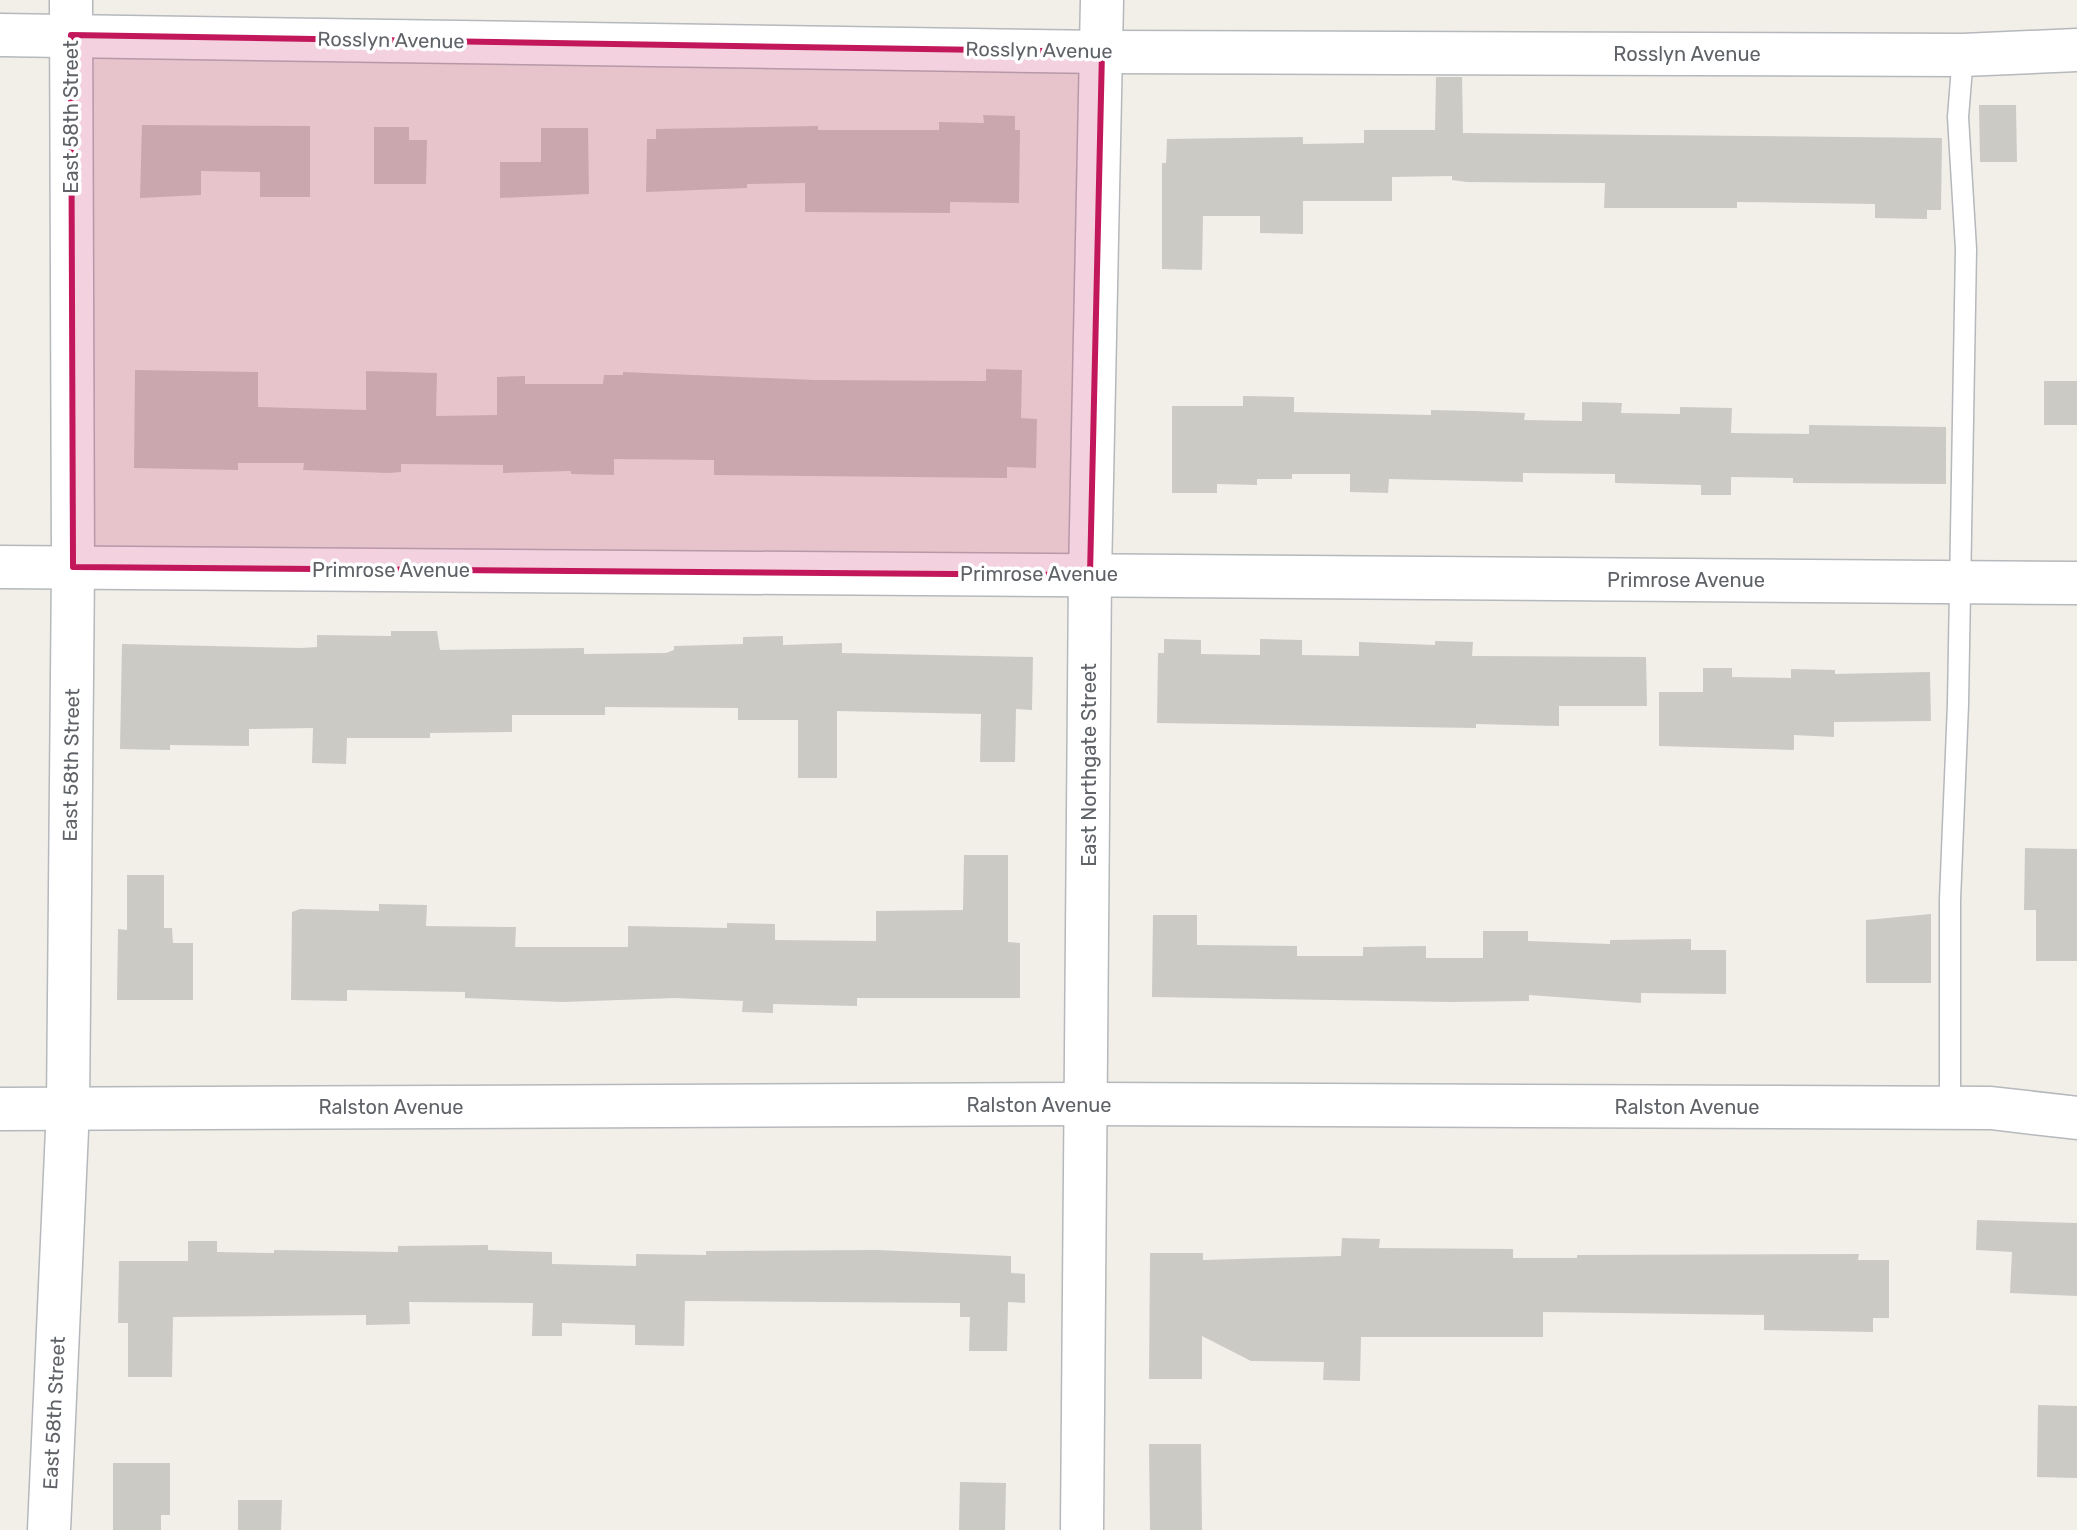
<svg xmlns="http://www.w3.org/2000/svg" width="2077" height="1530" viewBox="0 0 2077 1530" font-family="Rubik,sans-serif">
  <style>
    .building { fill: #cccac5 }
    .lines { fill: none; stroke-linecap: round; stroke-linejoin: round }
    .service-casing { stroke: #b5b8bc; stroke-width: 23 }
    .minor-casing { stroke: #b5b8bc; stroke-width: 45 }
    .service { stroke: #fff; stroke-width: 20 }
    .minor { stroke: #fff; stroke-width: 42 }
    .marked { fill: #c2185b; fill-opacity: 0.2; stroke: #c2185b; stroke-width: 6; stroke-linejoin: round }
    .labels { text-anchor: middle; dominant-baseline: central; stroke-width: 7; stroke-linejoin: round; paint-order: stroke }
    .street-label { font-size: 20px; fill: #5f6368; stroke: #fff }
  </style>
  <rect width="100%" height="100%" fill="#f1efe8"/>
  <!-- building -->
  <g class="building">
    <path d="M1436,77H1462L1463,133L1942,138L1941,210H1927V219L1875,218V204L1737,202V208H1604L1605,183L1467,182L1452,180V176L1392,177V201H1303V234L1260,233V216H1203L1202,270L1162,269V163H1166L1167,139L1303,137V144L1364,143V130H1435Z"/>
    <path d="M1979,105H2016L2017,162H1980Z"/>
    <path d="M983,115L1015,116V130H1020L1019,203L950,202V213L805,212V183L747,184V188L646,192L647,139H656V129L818,126V130H939V122L984,123Z"/>
    <path d="M142,125L310,126V197H260V172L201,171V195L140,198Z"/>
    <path d="M374,127H409V140H427L426,184H374Z"/>
    <path d="M541,128H588L589,194L500,198V162H541Z"/>
    <path d="M986,369L1022,370L1021,418L1037,419L1036,468L1007,467V478L714,475V460L614,459V475L571,474V471L503,473V465L401,464V472L389,473L303,470L304,463H238V470L134,468L135,370L258,372V407L366,410V371L437,373L436,416L497,415V377L525,376V384H603L604,375H623V372L815,380L986,381Z"/>
    <rect x="2044" y="381" width="33" height="44"/>
    <path d="M1243,396L1294,397V412L1431,415V410L1475,411L1525,413L1524,420L1582,421V402L1622,403L1621,413L1680,414V407L1732,408L1731,433L1809,434V425L1946,427V484L1793,483V478L1731,477V495H1701V485L1615,483V474L1523,473V482L1389,479L1388,493L1350,492V474H1292V479H1257V485L1217,484V493H1172V406H1243Z"/>
    <path d="M391,631H437L440,650L584,648V654L666,653L674,650V646L743,644V637L783,636V645L842,643V653L1033,657L1032,710L1016,709L1015,762H980L981,714L837,711V778H798V720H738V708L605,707V715H512V732L430,733V738H347L346,764L312,763L313,728L249,729V746L170,745V750L120,749L122,644L301,648L317,647V635L391,636Z"/>
    <path d="M1164,639L1201,640V654L1260,655V639L1302,640V655L1359,656V642L1435,645V641L1473,642L1472,656L1646,657L1647,706H1559V726L1476,724V728L1157,723L1158,653H1164Z"/>
    <path d="M1703,668H1732V677L1791,678V669L1835,670V674L1930,672L1931,721L1834,722V737L1794,735V750L1659,746V692H1703Z"/>
    <path d="M2025,848L2077,849V961H2036V910H2024Z"/>
    <path d="M964,855H1008V942L1020,943V998H857V1006L773,1004V1013L742,1012L743,1001L675,998L563,1002L465,998V992L347,990V1001L291,1000L292,912L300,909L379,911V904L427,905L426,926L516,927L515,947H628V926L727,928V923L775,924V940L876,941V911L963,910Z"/>
    <path d="M127,875H164V928H172L173,943H193V1000H117L118,929L127,930Z"/>
    <path d="M1931,914V983H1866V920Z"/>
    <path d="M1153,915H1197V945L1297,946V956H1363V947L1426,946V958H1483V931H1528V941L1610,944V940L1691,939V950H1726V994L1641,993V1003L1529,995V1001L1452,1002L1152,997Z"/>
    <path d="M1977,1220L2077,1223V1296L2010,1293L2012,1252L1976,1250Z"/>
    <path d="M1342,1238L1380,1239L1379,1248L1513,1249V1258H1577V1255L1859,1254L1858,1260H1889V1318H1873V1332L1764,1330V1315L1543,1312V1337H1361L1360,1381L1323,1380L1324,1362L1251,1361L1202,1336V1379H1149L1150,1253H1203V1260L1341,1256Z"/>
    <path d="M188,1241H217V1252L274,1253V1250L398,1252V1246L488,1245V1250L552,1252V1264L636,1266V1254L706,1255V1251L877,1250L1011,1256V1273L1025,1274V1303L1008,1302L1007,1351H969L970,1317H960V1303L685,1301L684,1346L635,1345V1325L562,1323V1336H532L533,1303L409,1302L410,1324L366,1325V1315L173,1317L172,1377H128V1323H118L119,1261H188Z"/>
    <path d="M2038,1405L2077,1406V1478L2037,1477Z"/>
    <path d="M1149,1444H1201L1202,1530H1150Z"/>
    <path d="M113,1463H170V1515H161V1530H113Z"/>
    <path d="M960,1482L1006,1483L1005,1530H959Z"/>
    <path d="M238,1500H282L281,1530H238Z"/>
  </g>
  <g class="lines">
    <defs>
      <path id="service" d="M1950,1108V900L1958,704L1966,249L1958,117L1963,55"/>
      <g id="minor">
        <path d="M0,35L1102,52L1963,55L2077,50"/>
        <path d="M0,567L2077,583"/>
        <path d="M0,1109L1088,1104L1991,1108L2077,1118"/>
        <path d="M49,1530L68,1108L73,567L71,0"/>
        <path d="M1082,1530L1090,575L1102,0"/>
      </g>
    </defs>
    <!-- service casing -->
    <use href="#service" class="service-casing"/>
    <!-- minor casing -->
    <use href="#minor" class="minor-casing"/>
    <!-- service -->
    <use href="#service" class="service"/>
    <!-- minor -->
    <use href="#minor" class="minor"/>
  </g>
  <!-- marked area -->
  <path class="marked" d="M71,35L1102,52L1090,575L73,567Z"/>
  <g class="labels">
    <!-- street labels -->
    <g class="street-label">
      <text transform="translate(391 40) rotate(1)">Rosslyn Avenue</text>
      <text transform="translate(1039 50) rotate(1)">Rosslyn Avenue</text>
      <text x="1687" y="54">Rosslyn Avenue</text>
      <text transform="translate(71 117) rotate(-90)">East 58th Street</text>
      <text x="391" y="570">Primrose Avenue</text>
      <text x="1039" y="574">Primrose Avenue</text>
      <text x="1686" y="580">Primrose Avenue</text>
      <text transform="translate(71 765) rotate(-89)">East 58th Street</text>
      <text transform="translate(1089 765) rotate(-90)">East Northgate Street</text>
      <text x="1039" y="1105">Ralston Avenue</text>
      <text x="391" y="1107">Ralston Avenue</text>
      <text x="1687" y="1107">Ralston Avenue</text>
      <text transform="translate(54 1413) rotate(-87)">East 58th Street</text>
    </g>
  </g>
</svg>
